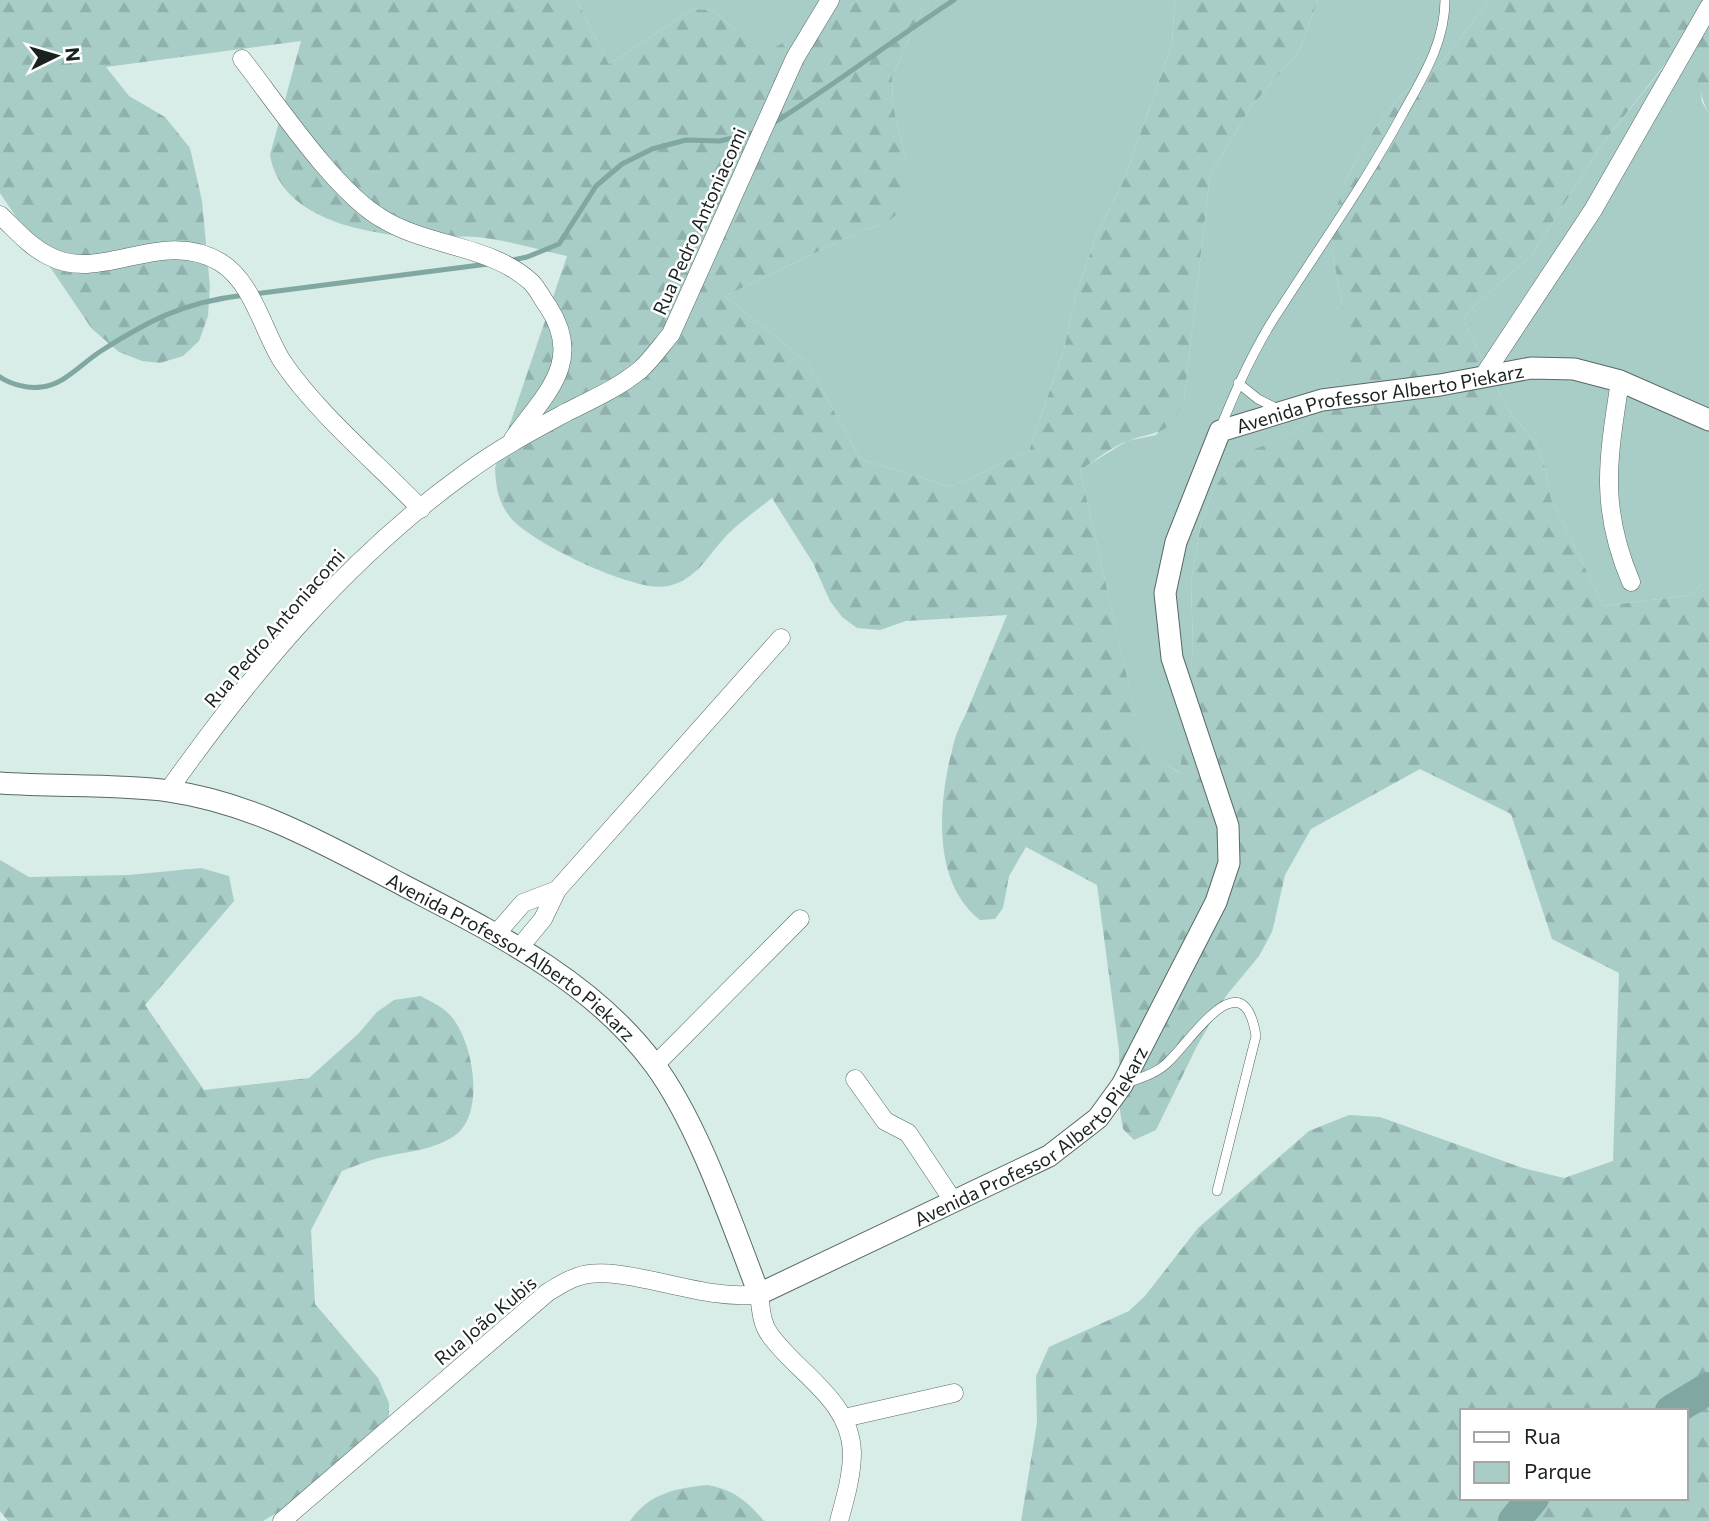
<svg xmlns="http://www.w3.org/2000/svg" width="1709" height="1521" viewBox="0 0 1709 1521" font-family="Commissioner,sans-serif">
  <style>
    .green { fill: #a8cdc7 }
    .forest { fill: url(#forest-firs); fill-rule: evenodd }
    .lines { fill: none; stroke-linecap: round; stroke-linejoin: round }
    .stream { stroke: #80a7a1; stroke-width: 5 }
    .river { stroke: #80a7a1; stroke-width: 32 }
    .service-casing { stroke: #586966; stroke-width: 10 }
    .minor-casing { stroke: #586966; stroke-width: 19 }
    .tertiary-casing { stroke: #586966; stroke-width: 23 }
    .service { stroke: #fff; stroke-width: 9 }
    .minor { stroke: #fff; stroke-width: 18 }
    .tertiary { stroke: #fff; stroke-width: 21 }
    .labels { text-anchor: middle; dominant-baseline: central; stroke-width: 5; stroke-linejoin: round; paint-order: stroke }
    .street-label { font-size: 19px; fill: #1a2220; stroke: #fff }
  </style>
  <defs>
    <pattern id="forest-firs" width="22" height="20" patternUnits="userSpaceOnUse" patternTransform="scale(1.75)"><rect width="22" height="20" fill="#a8cdc7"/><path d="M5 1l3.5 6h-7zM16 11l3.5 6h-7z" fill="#90b0ab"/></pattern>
  </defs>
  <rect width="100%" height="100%" fill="#d8ece8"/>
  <!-- green -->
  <g class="green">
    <path d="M577,0H859L772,50L733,28L712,10L693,9L609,64Z"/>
    <path d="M938,0H1175L1172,44L1124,180L1097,233L1075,298L1064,349L1029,451L951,487L860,459L808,363L725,296L859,232L886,223L906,162L893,105L892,77L923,9Z"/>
    <path d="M1318,0H1490L1439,65L1403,93L1375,128L1345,181L1332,251L1342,304V390L1289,435L1253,451L1224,474L1213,490L1201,523L1191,582L1193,649L1181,773L1144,753L1080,470L1127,441L1156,435L1184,401L1210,175L1250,108L1299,51Z"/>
    <path d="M1685,40L1698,74L1702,102L1709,114V578L1690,595L1604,606L1551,499L1545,467L1536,444L1507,408L1463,320L1476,304L1532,255L1600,147Z"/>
  </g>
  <!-- forest -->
  <g class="forest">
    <path d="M0,0H577L609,64L693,9L712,10L733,28L772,49L859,0H938L923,9L892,77L893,105L906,162L907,187L897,214L886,223L859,232L725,296L808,363L860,459L951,487L1029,451L1064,349L1075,298L1097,233L1124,180L1172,44L1175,0H1318L1299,51L1250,108L1210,175L1184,401C1168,437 1161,429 1128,441C1112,446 1095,461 1080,470L1144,752L1180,773L1193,649L1191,582L1201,523L1213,490L1224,474L1253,450L1289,435L1342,390V304L1332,251L1334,216L1345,181L1375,128L1403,93L1439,65L1490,0H1709V114C1697,91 1696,64 1684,40L1600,147L1532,255L1476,304L1463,320L1507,408L1536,444L1545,467L1551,499L1604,606L1690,595L1709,578V1521H1021L1037,1423L1036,1376L1049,1347L1129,1311L1145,1296L1198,1228L1309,1131L1349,1115L1380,1117L1523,1168L1564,1178L1613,1161L1619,973L1552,939L1511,814L1420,769L1311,829L1285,875L1272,932L1259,956L1226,996L1197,1046L1156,1130L1134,1140L1123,1129L1120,1111L1119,1050L1097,885L1026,847L1009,876L1003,908L995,919L980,920C929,880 939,795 955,739C958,727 966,716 970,704C982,674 995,645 1007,615L906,621L880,630L857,628L842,617L830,601L813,563L772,498C757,510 740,522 727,535C707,556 698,579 668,586C637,594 529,542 510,517C498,501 496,488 495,468L567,256C538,250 507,240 477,237C461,235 445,239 429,238C372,235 281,222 270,155L301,41L106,67L129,96L165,117L190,148L202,201L210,287L208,316L199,341L183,356L160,363L142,361L119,352L92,329L0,193ZM1462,1411H1686V1498H1462Z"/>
    <path d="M0,860L29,877L129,875L201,868L229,876L234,901L145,1005L204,1090L309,1078L358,1034L377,1012L394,1000L421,996C429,1001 441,1006 448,1013C473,1036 487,1115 454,1136C431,1151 409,1151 383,1157C369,1160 355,1166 342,1171L311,1230L315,1304L378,1378L389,1403V1415L380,1439L328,1482L263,1521H8L0,1511Z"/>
    <path d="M708,1485C734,1490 747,1501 764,1521H630C649,1493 677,1488 708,1485Z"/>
  </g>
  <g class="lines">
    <!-- stream -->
    <g class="stream">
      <path d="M772,124C834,85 893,40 954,0"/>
      <path d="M508,261L527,257L559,244L596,186L622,164L652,149L686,140L720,141L757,132"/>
      <path d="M254,294L488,264"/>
      <path d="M0,377C10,384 28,389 41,387C64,385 82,363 101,351C151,319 185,302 245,295"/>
    </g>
    <!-- river -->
    <g class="river">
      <path d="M1671,1411L1709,1388"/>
      <path d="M1514,1521L1533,1498"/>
    </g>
    <defs>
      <g id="service">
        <path d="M1238,383L1258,399L1278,409"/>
        <path d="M1220,429C1237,386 1256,344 1282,306C1323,242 1367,180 1403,113C1423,77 1445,42 1445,0"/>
        <path d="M1127,1083C1140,1078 1155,1074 1166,1064C1190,1043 1243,955 1256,1036L1217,1191"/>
      </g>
      <g id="minor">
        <path d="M242,59C277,104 334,190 381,218C427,247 491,245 531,282C538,289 543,300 549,308C584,363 544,395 513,439"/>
        <path d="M0,215C15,229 30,247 49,256C101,284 161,227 220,262C253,282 263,331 282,361C316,412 378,464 421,509"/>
        <path d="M1484,375L1593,210L1709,7"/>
        <path d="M1620,381C1608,459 1599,507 1631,582"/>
        <path d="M168,791C252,672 348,557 467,472C498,449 532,431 567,412C591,400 618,388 640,370C651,360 661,346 671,334L795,58L830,0"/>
        <path d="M496,934L523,903L557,890"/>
        <path d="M519,948L543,919L557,890L781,638"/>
        <path d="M655,1065L800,919"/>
        <path d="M855,1079L885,1121L908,1133L954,1202"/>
        <path d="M844,1418L954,1393"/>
        <path d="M282,1521L548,1292C557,1287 567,1280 577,1277C620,1261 702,1303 759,1294C761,1308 761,1323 770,1335C798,1374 850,1399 852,1452C852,1476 845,1499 839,1521"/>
      </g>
      <g id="tertiary">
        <path id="s1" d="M0,783C54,787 117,784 169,791C254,803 328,846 403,885C493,932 592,980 654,1064C698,1123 732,1224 759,1294L1049,1156L1098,1118L1122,1085L1216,902L1229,863L1228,826L1172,658L1165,593L1176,542L1220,431L1322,400L1440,385L1531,368L1574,369L1620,381L1709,420"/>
      </g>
    </defs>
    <!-- service casing -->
    <use href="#service" class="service-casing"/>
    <!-- minor casing -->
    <use href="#minor" class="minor-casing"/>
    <!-- tertiary casing -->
    <use href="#tertiary" class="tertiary-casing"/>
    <!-- service -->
    <use href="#service" class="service"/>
    <!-- minor -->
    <use href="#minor" class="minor"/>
    <!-- tertiary -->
    <use href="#tertiary" class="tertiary"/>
  </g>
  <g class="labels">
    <!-- street labels -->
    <g class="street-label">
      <text transform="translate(699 221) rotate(-66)">Rua Pedro Antoniacomi</text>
      <text stroke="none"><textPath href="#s1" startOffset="2273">Avenida Professor Alberto Piekarz</textPath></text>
      <text transform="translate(274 628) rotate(-49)">Rua Pedro Antoniacomi</text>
      <text stroke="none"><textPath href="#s1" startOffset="553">Avenida Professor Alberto Piekarz</textPath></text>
      <text stroke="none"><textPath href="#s1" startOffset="1307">Avenida Professor Alberto Piekarz</textPath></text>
      <text transform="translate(485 1320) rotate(-40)">Rua João Kubis</text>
    </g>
  </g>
  <!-- legend -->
  <rect x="1460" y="1409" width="228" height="91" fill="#ffffff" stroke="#a3a7a6" stroke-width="2"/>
  <rect x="1474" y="1432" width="35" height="10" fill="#ffffff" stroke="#a3a7a6" stroke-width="2"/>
  <text x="1524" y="1444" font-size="21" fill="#1a2220">Rua</text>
  <rect x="1474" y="1462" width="35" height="21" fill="#a8cdc7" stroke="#a3a7a6" stroke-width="2"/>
  <text x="1524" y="1479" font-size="21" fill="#1a2220">Parque</text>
  <!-- north arrow -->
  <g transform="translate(56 56) rotate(85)" stroke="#ffffff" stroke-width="5" paint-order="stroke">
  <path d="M0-5L12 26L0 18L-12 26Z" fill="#1a2220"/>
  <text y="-10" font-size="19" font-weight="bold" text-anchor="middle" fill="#1a2220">N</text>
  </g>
</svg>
